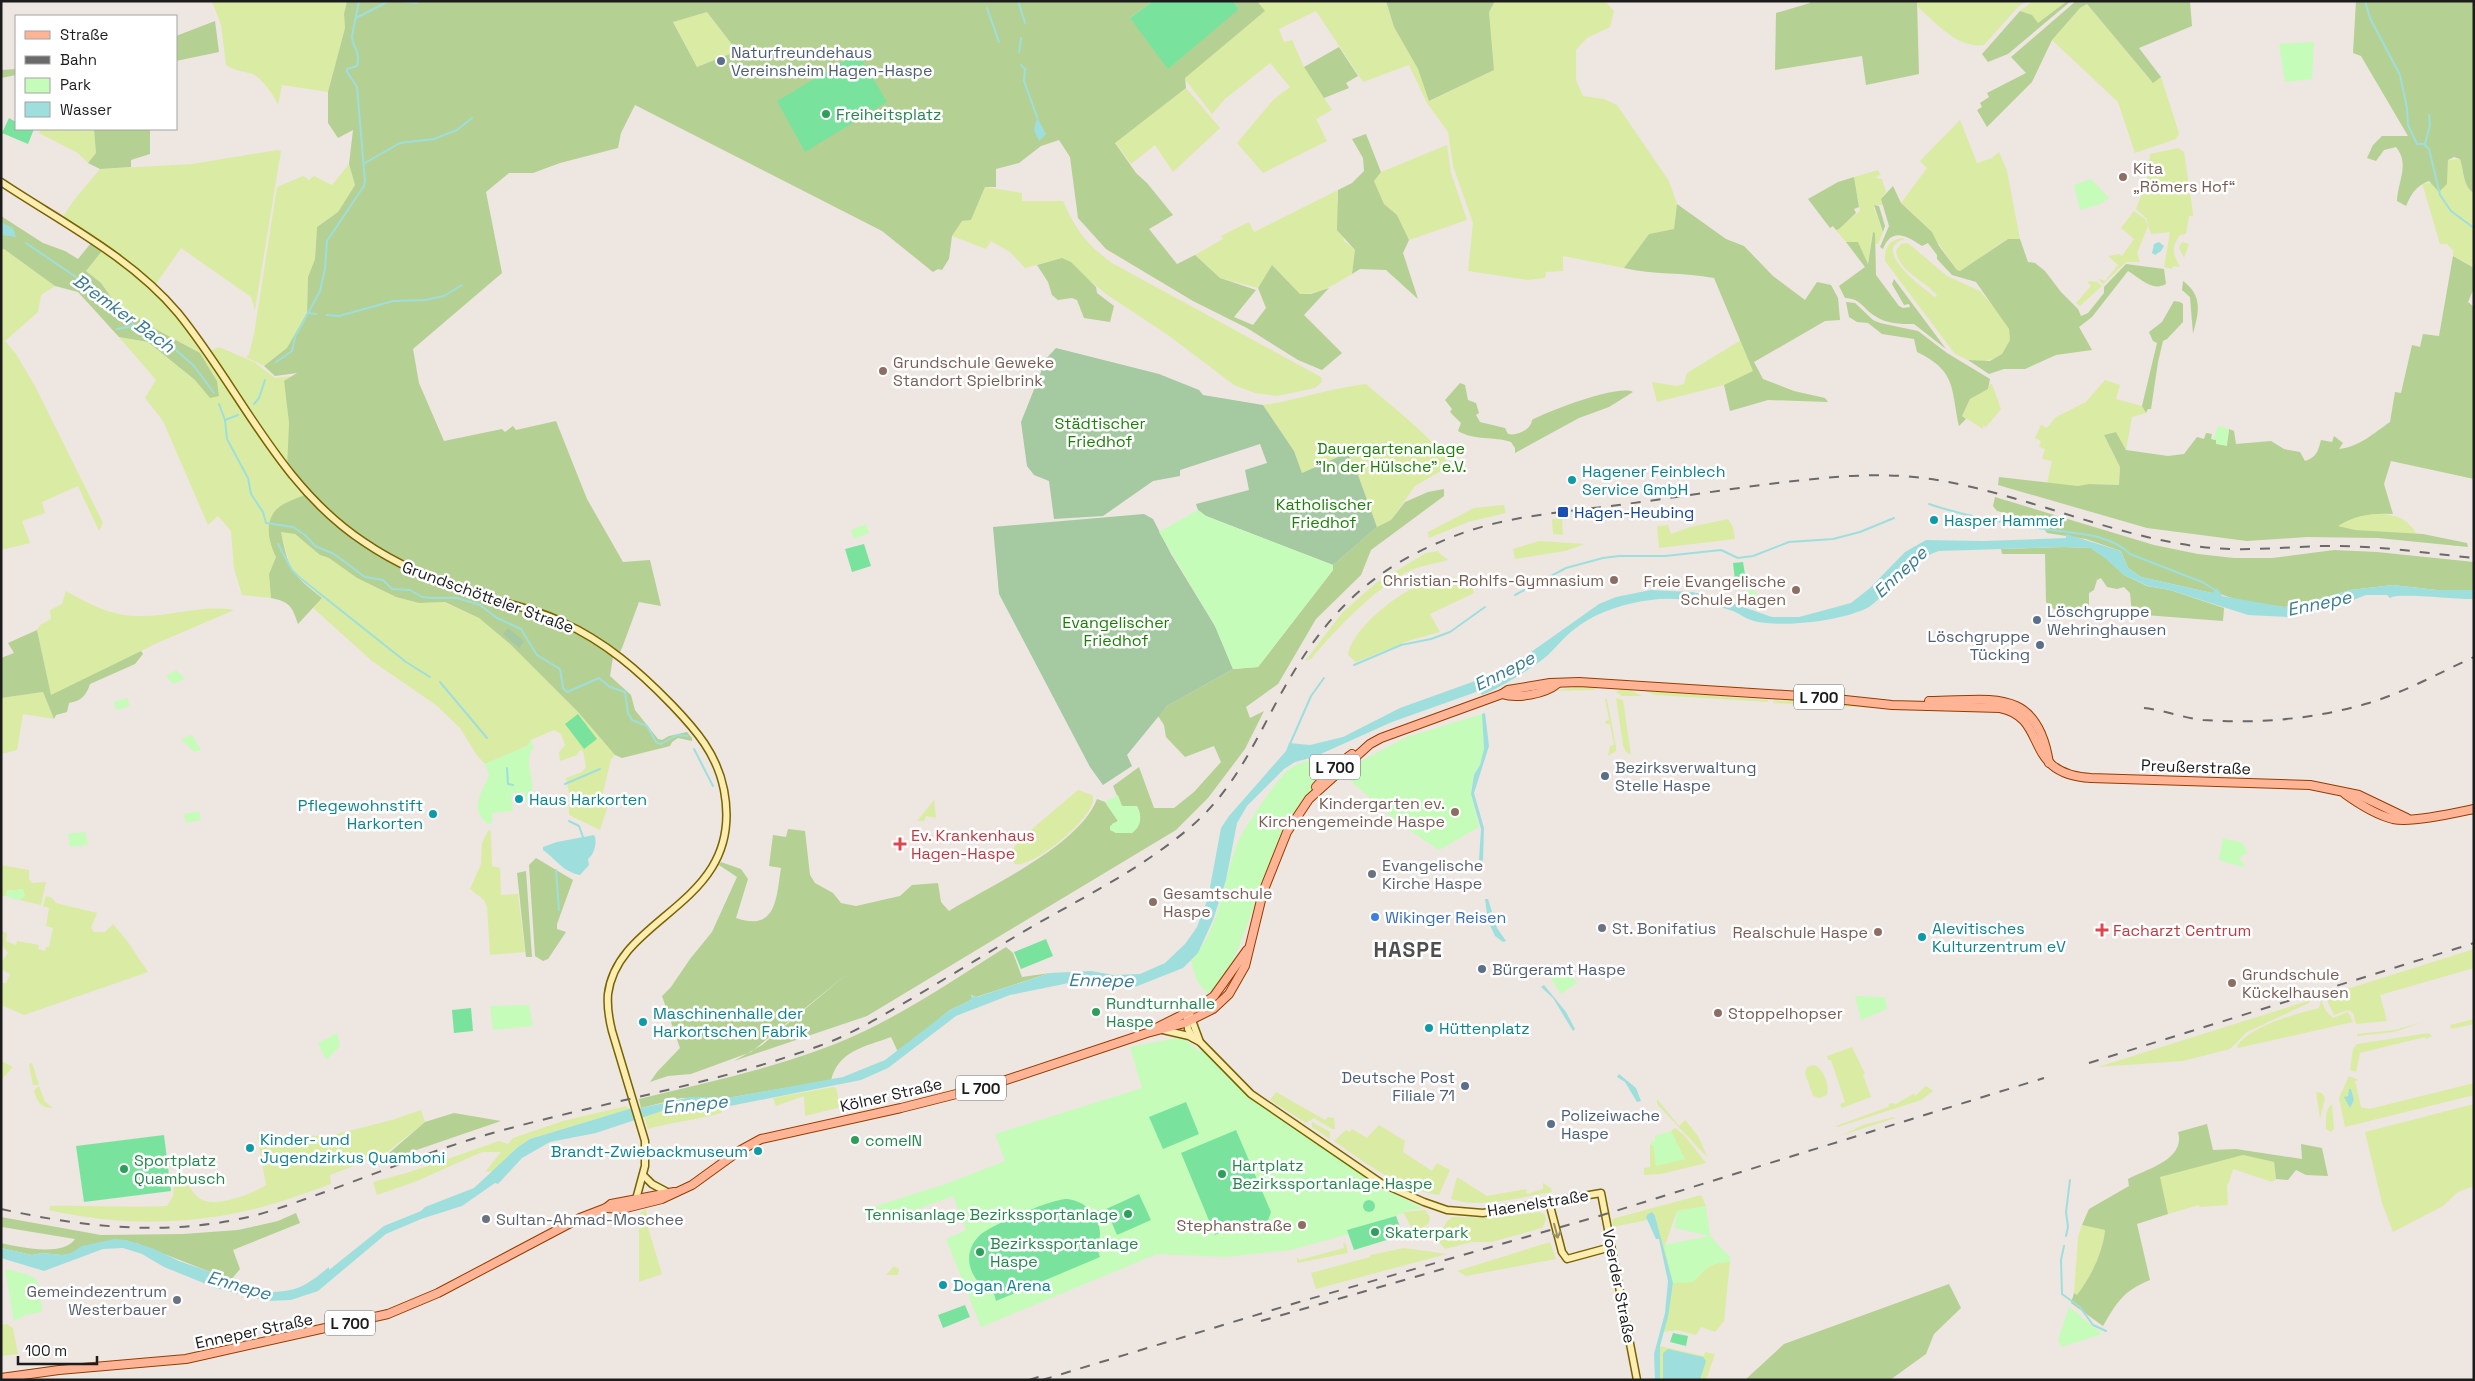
<svg xmlns="http://www.w3.org/2000/svg" width="2475" height="1381" viewBox="0 0 2475 1381" font-family="'Space Grotesk',sans-serif">
  <style>
    .grass { fill: #daeca3 }
    .forest { fill: #b5d093; fill-rule: evenodd }
    .cemetery { fill: #a5c9a1 }
    .park { fill: #c6fcba }
    .pitch { fill: #79e39e }
    .water { fill: #9edfdd }
    .lines { fill: none; stroke-linecap: round; stroke-linejoin: round }
    .stream { stroke: #9edfdd; stroke-width: 2 }
    .secondary-casing { stroke: #766400; stroke-width: 9 }
    .primary-casing { stroke: #943c00; stroke-width: 10 }
    .secondary { stroke: #fdedb0; stroke-width: 6 }
    .primary { stroke: #ffb595; stroke-width: 8 }
    .rail { stroke: #6a6a6a; stroke-width: 2; stroke-dasharray: 10 10; stroke-linecap: butt }
    .oneway { stroke: #988f6d }
    .service-dot { fill: #5c6f8a; stroke: #fff; stroke-width: 2 }
    .leisure-dot { fill: #2e9e5b; stroke: #fff; stroke-width: 2 }
    .education-dot { fill: #8d6e63; stroke: #fff; stroke-width: 2 }
    .culture-dot { fill: #0f9aa8; stroke: #fff; stroke-width: 2 }
    .transit-dot { fill: #1a4fb4; stroke: #fff; stroke-width: 2 }
    .health-dot { fill: #e0444e; stroke: #fff; stroke-width: 2 }
    .worship-dot { fill: #6b7280; stroke: #fff; stroke-width: 2 }
    .shop-dot { fill: #3f7fe0; stroke: #fff; stroke-width: 2 }
    .labels { text-anchor: middle; dominant-baseline: central; stroke-width: 5; stroke-linejoin: round; paint-order: stroke }
    .shield { fill: #fff; stroke: #606060; stroke-width: 1 }
    .shield-label { font-size: 15px; font-weight: bold; fill: #1c1c1c }
    .service-label { font-size: 16px; fill: #4e5e75; stroke: #fff; text-anchor: start }
    .leisure-label { font-size: 16px; fill: #27864d; stroke: #fff; text-anchor: start }
    .education-label { font-size: 16px; fill: #785e54; stroke: #fff; text-anchor: start }
    .park-label { font-size: 16px; fill: #1b7f05; stroke: #fff }
    .culture-label { font-size: 16px; fill: #0d838f; stroke: #fff; text-anchor: start }
    .transit-label { font-size: 16px; fill: #164399; stroke: #fff; text-anchor: start }
    .street-label { font-size: 16px; fill: #1c1c1c; stroke: #fff }
    .health-label { font-size: 16px; fill: #be3a42; stroke: #fff; text-anchor: start }
    .worship-label { font-size: 16px; fill: #5b616d; stroke: #fff; text-anchor: start }
    .shop-label { font-size: 16px; fill: #366cbe; stroke: #fff; text-anchor: start }
    .water-label { font-size: 18px; font-style: italic; fill: #3a7c91; stroke: #fff }
    .district-label { font-size: 21px; font-weight: bold; letter-spacing: 1px; fill: #4f4f4f; stroke: #fff }
  </style>
  <rect width="100%" height="100%" fill="#eee6e1"/>
  <!-- grass -->
  <g class="grass">
    <path d="M212,1H347L344,14L345,28L328,92L282,85L278,105C274,95 262,79 253,74C244,71 234,71 226,65L221,25Z"/>
    <path d="M1257,1H1386L1394,27L1418,69L1430,101L1494,70L1489,12L1495,1H1605L1614,11L1610,27L1587,38L1576,50V80L1583,96L1604,99L1617,105L1669,181L1677,204L1674,229L1649,234L1624,268L1563,256V271L1546,272L1545,278L1528,280L1468,271L1473,223L1453,166L1448,132L1427,103L1409,65L1363,82L1316,11L1279,29L1284,42L1292,40L1304,67L1332,110L1316,119L1327,141L1263,173L1237,143L1273,100L1290,87L1270,63L1225,99L1212,114L1184,78L1264,12Z"/>
    <path d="M1917,1H2027L2018,7L1984,45C1958,49 1936,23 1918,7Z"/>
    <path d="M2033,1H2067L2038,23L2020,11Z"/>
    <path d="M2087,4L2152,82L2161,77L2177,127L2179,134L2176,139L2135,153L2118,102L2052,40L2080,8Z"/>
    <path d="M707,12L737,51L697,67L673,21Z"/>
    <path d="M1186,88L1220,128L1173,172L1155,145L1131,164L1115,142Z"/>
    <path d="M1960,120L1977,163L1992,158L1999,152L2007,171L2020,239H2007L1960,271L1957,270C1938,242 1927,225 1901,203L1927,168L1920,161Z"/>
    <path d="M41,129H94L96,153L88,163L78,153L39,133Z"/>
    <path d="M1447,145L1451,173L1467,220L1409,240L1397,215L1384,204L1374,181L1381,172Z"/>
    <path d="M2178,148L2184,152L2193,213V216H2189L2186,234L2180,235C2170,249 2174,255 2180,267L2173,266L2172,269L2164,267L2170,232L2151,234L2146,218L2136,209L2147,180L2150,154Z"/>
    <path d="M278,150L281,151L255,310L251,297L181,248L156,284L62,218L74,200L100,169L192,164Z"/>
    <path d="M2460,159C2464,171 2463,187 2474,193V268L2453,256V250L2447,244H2440L2422,183L2447,184L2448,160Z"/>
    <path d="M349,164L355,185L338,212L317,227L315,259L308,277L307,313L288,348L264,366L246,357L249,354L254,334L277,187L303,176L309,180L314,176L332,185Z"/>
    <path d="M1878,170L1881,176L1879,175L1875,178L1882,179L1886,192L1881,199L1883,205H1874V208L1883,232L1878,244H1875V233L1872,234L1868,264L1858,242H1846L1836,230L1860,211L1854,177Z"/>
    <path d="M985,187L1022,193V201H1063C1076,230 1086,244 1112,263L1321,377L1322,382L1315,388L1277,396L1255,393L1234,385L1168,335L1106,294L1062,258L1025,268L1010,252L991,241L986,249L952,236L962,221L971,220Z"/>
    <path d="M1338,190L1337,200L1344,241L1355,250L1352,274C1335,284 1320,295 1300,294L1272,265L1258,288L1220,278L1195,255L1223,239L1221,236L1249,222L1254,232Z"/>
    <path d="M2134,211L2145,219L2148,226L2137,253L2140,262H2126L2103,284L2099,280L2100,279L2105,281L2118,265L2108,256L2119,254L2122,256L2134,239L2121,228Z"/>
    <path d="M1902,238L1905,239C1869,249 1924,289 1935,297L1937,295C1924,280 1900,273 1896,251L1901,244L1908,243L1947,276L1980,291L2004,319L2009,329L2010,340L2002,354L1997,358L1984,361L1968,360L1955,354L1885,261C1884,248 1889,240 1902,238Z"/>
    <path d="M2182,242L2189,244L2184,258L2179,248Z"/>
    <path d="M4,249L55,286L41,295L38,312L5,341L16,354L36,388L103,523L99,531L78,486L42,502L45,513L22,521L30,543L1,550V250Z"/>
    <path d="M102,251L115,256L176,311L307,494L286,504L272,515L270,521L269,527L276,557L269,574L271,598L242,595L234,568L231,531L218,516L208,525L163,421L145,398L156,380L119,337L148,342L195,380L210,397L219,396L217,381L200,353L150,326L130,312L113,300L101,283L86,271Z"/>
    <path d="M2089,281L2097,282L2102,286L2080,306L2076,303L2091,286L2088,283Z"/>
    <path d="M1741,340L1754,372L1724,385L1657,402L1652,382L1677,386L1684,384L1687,373Z"/>
    <path d="M219,347L254,362L275,378L294,376L284,382L289,423L288,466L210,351Z"/>
    <path d="M2105,380L2120,385L2116,399L2142,406L2146,413L2132,417L2126,450L2116,432L2104,435L2120,467L2119,485L2089,484L2078,486L2047,483L2052,461L2042,459L2045,449L2039,447L2041,441L2035,438L2041,425L2047,428L2056,417L2086,402Z"/>
    <path d="M1366,384C1383,399 1441,444 1448,463L1446,468L1415,486L1391,520L1377,527L1354,464L1347,453L1302,473L1294,451L1263,405C1298,400 1331,388 1366,384Z"/>
    <path d="M1990,384H1992L2001,409L1986,427L1983,426V429L1962,416L1970,399L1988,389Z"/>
    <path d="M1504,505L1506,513L1468,522L1429,538L1428,532L1474,508Z"/>
    <path d="M2370,513C2391,514 2406,515 2417,535L2354,530L2337,526L2353,517Z"/>
    <path d="M1562,518L1563,535L1553,534L1552,519Z"/>
    <path d="M1728,519L1733,527L1735,539L1659,548L1657,526L1668,525L1671,534L1690,527Z"/>
    <path d="M281,532L295,534L320,555L329,558L357,578L396,597L419,603L444,602L479,618L510,644L578,712L615,755L611,759L601,801L609,803L600,830L569,815V793L566,778L582,772L586,767L583,751L580,750L577,755L560,761L559,752L565,745L561,734L554,730L531,740L527,746L485,764L476,754L460,728L436,705L372,661L313,608L322,598L291,570Z"/>
    <path d="M1539,541L1585,544L1565,551L1515,559L1513,549Z"/>
    <path d="M1437,551L1448,560C1436,564 1422,565 1411,570C1377,586 1334,631 1311,659L1305,661L1342,613L1376,583L1426,553Z"/>
    <path d="M1470,575L1474,593L1430,614L1440,632L1408,641L1356,662L1348,655C1352,628 1402,589 1428,582C1442,577 1456,579 1470,575Z"/>
    <path d="M66,591C89,604 111,616 138,616C170,617 202,604 234,610L155,644L51,696L37,630L40,625L51,619L50,610L62,604Z"/>
    <path d="M1616,681L1743,687L1744,689Z"/>
    <path d="M1583,686L1595,687V690L1551,691Z"/>
    <path d="M1621,689H1628L1642,696H1622L1616,692Z"/>
    <path d="M1642,690L1768,700V702L1655,695Z"/>
    <path d="M43,692L54,719L23,714L17,750L1,754V698Z"/>
    <path d="M1600,698L1607,699L1616,747V751L1608,756L1610,746L1614,745L1610,724H1606L1605,721L1609,720L1605,699Z"/>
    <path d="M1616,698L1623,700L1631,755L1626,752L1623,745Z"/>
    <path d="M1810,700L1896,709L1773,703V701Z"/>
    <path d="M1078,790L1092,795C1102,813 1031,870 1014,864L1012,851L1019,840Z"/>
    <path d="M934,796L936,818L926,816L924,821H917L934,800Z"/>
    <path d="M489,829L491,833L492,866L500,868L501,895L518,894L525,952L490,955L487,907L484,900L470,889L481,864L482,843Z"/>
    <path d="M1,865L29,870V879L32,883L46,882L41,905L19,900L22,899L18,891L7,890L5,896H1Z"/>
    <path d="M46,896L52,898L56,903L97,913L91,928L94,932H105L113,924L127,941L148,972L24,1015L1,1005V983H6L10,974L1,969V963L8,953L1,944V931L7,933L6,941L16,945L17,941L39,945L38,949L45,951L46,947H49L53,928L46,926L49,908L43,906Z"/>
    <path d="M2474,949V968L2380,995L2387,1021L2356,1024L2353,1013L2348,1010L2334,1015L2325,996Z"/>
    <path d="M2311,1000L2309,1003L2247,1032L2230,1049L2183,1061L2098,1067Z"/>
    <path d="M2321,1000L2326,1011L2333,1018L2348,1012L2353,1022L2238,1048L2237,1046C2251,1026 2295,1014 2319,1008Z"/>
    <path d="M2474,1019V1024L2451,1029L2450,1025Z"/>
    <path d="M2423,1022L2394,1032L2357,1036V1034L2394,1030Z"/>
    <path d="M2429,1033L2432,1036L2426,1039L2425,1037L2360,1053L2356,1072L2350,1070L2353,1049L2357,1044Z"/>
    <path d="M1852,1047L1865,1074L1863,1075L1871,1097L1842,1108L1840,1104L1845,1102L1831,1060H1828L1827,1056Z"/>
    <path d="M1,1061L13,1067L1,1080Z"/>
    <path d="M31,1063H32L39,1085H33L29,1065Z"/>
    <path d="M1814,1065C1823,1068 1830,1085 1827,1095L1820,1098L1813,1096L1805,1073L1807,1067Z"/>
    <path d="M2349,1076L2359,1080L2355,1081L2361,1107L2369,1109L2474,1083V1095L2345,1127L2339,1098Z"/>
    <path d="M39,1086L45,1102L53,1108C41,1108 37,1102 34,1090Z"/>
    <path d="M1926,1086L1933,1091L1921,1100L1838,1127L1836,1126L1888,1107L1890,1103L1896,1104L1915,1093L1914,1097Z"/>
    <path d="M833,1087L836,1088L841,1107L805,1116L804,1096L776,1106L773,1098Z"/>
    <path d="M1276,1092L1325,1120L1328,1117L1334,1118L1335,1129H1332L1314,1118L1306,1123L1270,1100Z"/>
    <path d="M2316,1092L2322,1093L2325,1098L2320,1119Z"/>
    <path d="M1657,1099L1679,1126L1685,1120L1698,1136L1708,1158L1657,1104Z"/>
    <path d="M2332,1104L2334,1129L2331,1132L2326,1129C2326,1120 2325,1109 2332,1104Z"/>
    <path d="M2474,1104V1186L2458,1192L2443,1206L2393,1232L2382,1203L2365,1132Z"/>
    <path d="M626,1106L629,1109L530,1139L518,1147L494,1171L485,1172L501,1152H482L417,1181L377,1195L373,1182L410,1172L499,1141L508,1144L513,1138L563,1121Z"/>
    <path d="M680,1106L725,1107L721,1113C697,1120 672,1122 648,1129L644,1116Z"/>
    <path d="M421,1110L425,1122L385,1154L330,1175L331,1184C308,1192 285,1201 262,1207C193,1226 118,1226 49,1210L50,1206C89,1205 128,1208 167,1206L173,1196L175,1176H182C187,1183 193,1193 199,1198C214,1209 252,1194 266,1185L257,1135L329,1136L392,1120Z"/>
    <path d="M1894,1117L1895,1118L1843,1135L1863,1125Z"/>
    <path d="M1312,1122L1330,1132V1139L1312,1127Z"/>
    <path d="M1379,1125L1405,1141L1403,1152L1432,1171L1437,1163L1450,1170L1439,1195C1399,1189 1367,1164 1334,1141L1346,1130L1350,1132L1352,1129L1367,1138Z"/>
    <path d="M1675,1128L1684,1135L1706,1163L1661,1174L1644,1175V1168L1650,1167V1144L1684,1159L1671,1131Z"/>
    <path d="M2243,1155L2274,1162L2276,1179L2272,1182L2233,1169L2229,1183L2227,1184L2228,1205L2199,1207V1205L2168,1214L2159,1177Z"/>
    <path d="M1457,1177L1487,1196L1526,1189L1527,1194L1543,1189V1183L1551,1188L1552,1192C1520,1197 1482,1209 1451,1199Z"/>
    <path d="M1701,1195L1706,1206L1677,1211L1665,1245L1693,1282C1705,1269 1712,1261 1730,1262L1724,1321L1715,1332L1701,1327L1696,1335L1677,1330L1664,1332L1673,1283L1655,1216L1649,1213L1646,1217L1647,1220L1613,1227L1612,1219Z"/>
    <path d="M646,1209L647,1217L638,1226L640,1213Z"/>
    <path d="M1425,1210L1430,1217L1429,1223L1415,1234L1403,1212Z"/>
    <path d="M1540,1212L1545,1215L1546,1220L1542,1228L1491,1242H1472L1445,1249L1437,1240L1447,1221L1452,1217L1494,1218Z"/>
    <path d="M646,1221L662,1274L639,1282V1229Z"/>
    <path d="M2082,1225L2105,1230C2102,1253 2092,1277 2077,1295L2074,1293L2078,1237Z"/>
    <path d="M1550,1242L1556,1259L1466,1276L1457,1271Z"/>
    <path d="M1343,1243L1346,1244L1348,1253L1297,1263V1257L1299,1260L1344,1248Z"/>
    <path d="M1404,1248L1447,1254L1316,1289L1311,1273L1370,1257V1255Z"/>
    <path d="M894,1266L899,1269L898,1275H886Z"/>
    <path d="M7,1324L13,1328L18,1354L1,1356V1325Z"/>
    <path d="M1660,1346L1704,1356L1705,1352L1715,1354L1706,1380H1660Z"/>
  </g>
  <!-- forest -->
  <g class="forest">
    <path d="M347,1H1153L1130,18L1239,9L1233,1H1257L1265,11L1185,78L1186,88L1115,143L1136,173L1147,183L1173,215L1149,229L1177,264L1195,255L1220,278L1256,290L1234,317L1253,325L1266,308L1258,288L1272,265L1300,294H1311L1329,288L1304,315L1342,353L1322,370L1298,360L1247,328L1193,301L1106,249L1078,218L1070,157L1059,140L1041,146L1019,163L996,169V187H985L971,220L962,221L952,236L949,259L942,270L938,269L933,272L882,231L635,105L621,133L618,148L560,163L533,173H509L486,192L502,273L413,349L419,383L444,441L502,429L505,432L513,426L516,430L556,421L587,499L623,562L650,560L661,606L639,602L622,648L619,654L613,657L610,676L631,695L635,710L658,739L662,740L669,736L687,732L692,738V741L678,738L672,742L670,746L622,758L615,755L578,712L510,644L479,618L445,602L419,603L396,597L357,578L329,558L320,555L295,534L281,532C289,571 291,573 322,598L298,624C292,606 290,602 271,598L269,574L276,557C269,543 263,521 278,508C285,502 298,498 307,494L287,469L289,423L284,381L297,373L275,376L264,366L287,348L307,313L308,277L315,259L317,227L338,212L355,185L349,164L353,130L338,138L328,123V92L345,28L344,14ZM707,12L737,51L697,67L673,22Z"/>
    <path d="M1386,1H1495L1489,12L1494,70L1429,101L1418,69L1394,27Z"/>
    <path d="M1810,1H1917L1919,74L1866,85L1862,56L1775,70L1776,13L1810,3Z"/>
    <path d="M2067,1H2071L2008,54L1988,62L1982,54L2020,11L2032,15L2038,23Z"/>
    <path d="M2076,1H2190L2192,26L2139,48L2161,77L2153,83L2087,4L2080,8L2052,40L2032,82L1987,127L1977,110L1982,107L1980,103L1989,97L1987,93L2026,73L2011,57Z"/>
    <path d="M2356,1H2474V193C2463,187 2464,171 2460,159L2454,157L2448,160L2447,184L2439,192L2429,181C2417,185 2411,194 2406,206L2397,201C2398,181 2410,164 2396,147L2384,150L2376,161L2367,158L2373,145L2382,136H2408L2361,56L2353,53Z"/>
    <path d="M215,21L219,52L176,61V36Z"/>
    <path d="M1339,47L1358,76L1346,83L1349,88L1324,98L1304,67Z"/>
    <path d="M16,69V75L1,78V70Z"/>
    <path d="M94,129H150V154L131,160V167L100,169L88,163L96,153Z"/>
    <path d="M1366,134L1381,172L1374,181L1384,204L1397,215L1409,240L1403,253L1418,299L1386,270L1360,269L1352,274L1355,250L1337,230L1338,190L1352,183L1364,171L1363,158L1352,139Z"/>
    <path d="M1854,177L1859,207L1854,209L1856,213L1839,229L1836,230L1833,226L1830,228L1808,199L1838,182Z"/>
    <path d="M1893,186L1901,203L1932,232L1939,246L1957,270L1960,271L2008,239H2020L2028,262L2035,263L2045,271L2061,292L2078,309L2081,316L2088,313L2104,293V287L2126,264L2164,269L2166,284C2152,292 2140,278 2128,271L2092,317L2079,327L2092,350L2056,355L2025,369H2004L1989,374L1968,360L1990,361L2002,354L2010,340L2009,329L1976,282L1952,275L1937,259V255L1928,243L1922,246C1908,237 1892,226 1883,249L1880,247L1889,226L1881,199Z"/>
    <path d="M1677,204L1726,239L1744,246L1773,276L1805,300L1817,282L1831,285L1838,298L1840,320L1825,321L1754,362L1763,379L1794,391L1825,398L1828,402L1768,400L1730,411L1724,385L1753,371L1714,278C1684,272 1653,275 1624,268L1649,234L1674,229Z"/>
    <path d="M1874,205L1879,206L1885,226L1883,232Z"/>
    <path d="M1,216L43,243L65,251L78,259L91,243L102,251L86,271L101,283L113,300L130,312L150,326L200,353L217,381L219,396L210,398L195,380L148,342L119,337L78,292L55,286L4,249L1,250Z"/>
    <path d="M1873,232L1875,233L1876,275L1899,306L1903,308L1910,307L1909,304L1904,305L1892,284L1894,279L1946,349L1914,324C1900,324 1887,324 1875,316C1862,308 1862,299 1845,298L1839,286L1865,267L1846,242H1858L1868,264Z"/>
    <path d="M2453,256L2474,268V288L2468,302L2474,307V479L2391,461L2384,484L2393,514C2371,513 2356,515 2338,526L2355,530L2423,534L2467,543L2468,547L2378,538L2307,537L2247,541L2147,528L1998,485L1999,477L2078,486L2089,484L2119,485L2120,467L2104,435L2116,432L2126,450L2168,456L2184,454L2197,437L2204,439L2206,433L2212,434L2211,439L2217,440L2228,437L2229,429L2234,431L2236,444L2271,441L2284,449L2300,452L2305,461C2317,457 2318,451 2321,440L2332,442L2334,436L2343,443L2339,449C2359,447 2374,433 2390,422L2395,392L2401,393L2412,345L2420,347L2423,334L2439,336Z"/>
    <path d="M1062,258L1071,262L1096,287L1097,293L1114,306L1110,322L1084,318L1077,300L1072,298L1058,300L1052,295L1048,282L1037,265Z"/>
    <path d="M2183,281C2203,296 2199,312 2193,334L2190,297L2182,290Z"/>
    <path d="M2174,301L2180,302L2183,304V322L2167,339L2163,341L2158,362L2151,409H2148L2146,413L2142,406L2157,343L2153,341L2149,332L2162,322Z"/>
    <path d="M1846,302L1855,303L1873,320L1880,323L1918,331L1947,353L1990,379L1988,389L1970,399L1962,416L1966,419L1959,426C1951,387 1956,371 1917,352L1914,339L1882,334L1868,323L1857,322L1849,317Z"/>
    <path d="M1460,383L1465,385L1468,400L1476,403L1479,413L1476,415L1480,422L1505,428L1508,434C1517,436 1531,430 1532,420C1548,411 1619,384 1633,392L1609,407L1579,418L1515,453V448L1511,442C1493,436 1475,441 1458,431L1461,423L1450,412L1452,409L1445,400Z"/>
    <path d="M1444,489V496L1371,550L1361,575L1316,619L1278,684L1246,707L1250,718L1264,711L1245,749L1208,798L1176,830L867,1016L734,1061L762,1045L847,974L751,1052L691,1074L668,1076L650,1082L657,1072L680,1048L662,996L671,987L690,959L712,932L737,877L719,865L721,862L741,869L748,879L736,918C777,932 776,898 781,868L769,866L773,835L786,837L788,829L805,831L810,875L815,883L833,893L841,903L856,906L900,896L912,885L938,883L941,902L949,911C990,886 1080,845 1097,799L1105,802L1118,821L1112,824L1116,833H1132C1139,822 1143,818 1137,806L1122,807L1113,786L1139,767L1154,808H1174L1194,792L1221,762L1214,746L1185,757L1166,737L1164,725L1158,716L1167,706L1233,669L1258,667L1333,570V565L1377,527L1391,520L1405,502L1428,492Z"/>
    <path d="M1995,497L2154,545L2198,554L2234,558H2272L2334,550L2377,552L2474,562V590H2437L2393,585L2350,590L2294,606L2284,607L2241,601L2214,592L2212,593L2141,577L2128,568L2121,551L2086,539L2047,533L2039,521L1997,511L1993,506Z"/>
    <path d="M2063,547L2091,548L2107,559L2124,575L2147,586L2170,590L2224,608L2223,621L2132,614L2130,593L2124,587L2117,589L2107,587L2101,578L2097,580L2094,590L2089,593V613L2057,612L2046,602L2045,554H2002L2001,549Z"/>
    <path d="M37,630L51,695L141,651L143,654L135,664L90,684C86,696 81,701 69,703L67,712L56,715L54,719L43,692L1,698V658L14,653L8,643Z"/>
    <path d="M536,858L573,880L557,924V929L566,932L548,959L543,961L535,956L529,865Z"/>
    <path d="M526,871L532,957H526L517,873Z"/>
    <path d="M1006,947L1013,953L1022,977L1050,973L976,997L971,995V1000L950,1010L898,1052L891,1037C865,1047 839,1050 831,1080L733,1097L681,1098L641,1108L639,1099C719,1079 802,1063 875,1026C920,1003 963,974 1006,947Z"/>
    <path d="M454,1113L501,1121L393,1158L388,1154L425,1122Z"/>
    <path d="M2207,1124L2213,1150L2236,1149L2302,1159L2301,1144L2322,1148L2328,1176L2306,1175L2296,1170L2288,1180L2276,1179L2274,1162L2243,1155L2160,1177L2168,1214L2137,1224L2150,1280C2123,1291 2117,1302 2103,1326L2071,1303L2074,1293L2077,1295C2091,1277 2103,1252 2105,1230L2082,1225L2089,1209L2129,1186L2128,1179C2147,1169 2186,1159 2178,1132Z"/>
    <path d="M296,1213L300,1223L233,1250L240,1269L231,1280L136,1243L62,1255L42,1253L32,1255L1,1248V1243C19,1247 63,1257 75,1239L2,1227L1,1217L101,1235L183,1234L238,1230L278,1221Z"/>
    <path d="M1949,1284L1961,1308L1934,1334L1926,1354L1890,1380H1745L1784,1344Z"/>
  </g>
  <!-- cemetery -->
  <g class="cemetery">
    <path d="M1056,348L1159,374L1199,390L1203,395L1263,405L1294,451L1302,473L1347,453L1354,464L1377,527L1333,565L1206,516L1198,510L1196,504L1249,490L1245,470L1267,463L1260,444L1180,470V476L1153,481L1103,516L1054,519L1049,481L1034,475L1027,466L1021,422L1041,372L1042,363Z"/>
    <path d="M1144,514L1153,519L1171,554L1215,626L1233,669L1167,706L1127,755L1132,766L1103,785L1090,767L999,594L993,527Z"/>
    <path d="M508,628L524,641L519,648L503,634Z"/>
  </g>
  <!-- park -->
  <g class="park">
    <path d="M2314,42L2312,79L2285,82L2279,44Z"/>
    <path d="M2091,179L2109,198L2100,204L2080,210L2074,185Z"/>
    <path d="M2218,426L2229,429L2227,446L2216,444V440H2213Z"/>
    <path d="M1198,510L1206,516L1333,565V570L1258,667L1233,669L1215,626L1159,532Z"/>
    <path d="M866,524L869,533L854,539L851,530Z"/>
    <circle cx="1751" cy="596" r="6"/>
    <path d="M176,670L185,679L173,684L166,676Z"/>
    <path d="M127,698L130,706L116,710L114,702Z"/>
    <path d="M1482,714L1484,749L1480,765L1474,775L1471,794L1479,827L1439,850L1399,823L1345,776L1361,761L1407,737Z"/>
    <path d="M191,735H192L201,750L194,752L181,739Z"/>
    <path d="M531,740L534,747C520,761 542,790 527,804L525,792L511,793L513,811L492,813V823L487,824C469,807 482,793 489,775L485,764L527,746Z"/>
    <path d="M1316,757L1325,772L1286,826L1227,977L1208,994L1197,981L1191,961C1221,928 1222,882 1238,842C1243,829 1278,778 1288,770C1296,764 1308,761 1316,757Z"/>
    <path d="M1118,795L1122,806H1137C1142,816 1142,826 1132,833H1116L1110,830V826L1118,821L1105,802Z"/>
    <path d="M199,811L201,820L186,823L184,814Z"/>
    <path d="M85,832L88,845L70,847L68,834Z"/>
    <path d="M2223,838L2243,843L2247,853L2239,858L2245,865L2243,867L2219,860Z"/>
    <path d="M18,889H23L25,896C19,903 13,898 5,896L7,890L17,891Z"/>
    <path d="M1565,967L1577,983L1561,994L1550,977Z"/>
    <path d="M1855,996L1885,997L1887,1009L1861,1020Z"/>
    <path d="M529,1005L533,1026L493,1030L490,1006Z"/>
    <path d="M337,1033L340,1046L326,1060L318,1043Z"/>
    <path d="M1176,1038L1186,1040L1200,1052L1202,1050L1250,1098L1266,1109L1388,1191L1423,1208L1405,1211L1396,1216L1348,1230L1349,1234L1291,1250L1226,1257L1157,1254L981,1327L946,1239L966,1230L953,1196L877,1224L867,1209L951,1182L1005,1161L995,1134L1142,1088L1130,1047Z"/>
    <path d="M1671,1131L1685,1159L1656,1166L1653,1145L1650,1142L1655,1141V1136Z"/>
    <path d="M1706,1206L1710,1236L1730,1257V1262C1712,1261 1705,1269 1693,1282L1673,1283L1664,1245L1709,1236L1675,1228L1677,1211Z"/>
    <path d="M5,1269C42,1277 39,1276 42,1312L25,1315L14,1321Z"/>
    <path d="M2069,1307L2102,1334L2062,1347L2058,1340Z"/>
  </g>
  <!-- pitch -->
  <g class="pitch">
    <path d="M1153,1H1233L1239,9L1168,69L1130,18Z"/>
    <path d="M858,53L887,102L805,152L777,101Z"/>
    <path d="M9,118L16,122V129H34L28,144L2,133Z"/>
    <path d="M864,544L871,566L852,572L845,549Z"/>
    <path d="M1743,562L1747,587L1736,589L1733,563Z"/>
    <path d="M578,714L597,739L584,749L565,724Z"/>
    <path d="M1046,939L1053,956L1021,969L1014,952Z"/>
    <path d="M471,1008L473,1031L454,1033L452,1010Z"/>
    <path d="M1186,1102L1199,1134L1163,1149L1149,1117Z"/>
    <path d="M1236,1130L1271,1212L1267,1223L1258,1227L1248,1220L1215,1235L1181,1153Z"/>
    <path d="M164,1135L171,1191L84,1202L76,1146Z"/>
    <path d="M1139,1194L1151,1220L1117,1235L1106,1209Z"/>
    <path d="M1068,1199C1086,1202 1100,1215 1100,1234C1100,1243 1096,1248 1100,1257L996,1301L994,1294C971,1283 959,1255 980,1235C991,1225 1053,1198 1068,1199Z"/>
    <circle cx="1369" cy="1206" r="6"/>
    <path d="M1396,1216L1403,1235L1354,1250L1347,1230Z"/>
    <path d="M965,1305L970,1317L943,1328L938,1315Z"/>
    <path d="M1673,1333L1688,1336L1686,1346L1670,1342Z"/>
  </g>
  <!-- water -->
  <g class="water">
    <path d="M1037,117L1046,134L1039,141L1034,130Z"/>
    <path d="M1,222L13,228L16,237L1,235Z"/>
    <path d="M2159,242L2164,246L2161,251L2155,255L2152,253L2154,244Z"/>
    <path d="M2066,534L2121,551L2128,568L2141,577L2212,593L2217,588L2222,596L2284,607L2294,606L2350,590L2393,585L2437,590H2474V599C2458,600 2397,592 2390,598L2387,595H2366L2343,604L2331,605L2308,613L2288,617L2248,615L2170,590L2148,586L2124,575L2106,559L2091,548L2063,547L1939,551C1908,561 1894,589 1869,607C1843,621 1783,628 1754,621C1746,619 1740,614 1733,611C1707,603 1678,596 1651,600C1626,603 1600,611 1580,625C1568,633 1559,644 1549,654C1539,664 1495,691 1482,695L1479,691L1392,722L1314,757L1295,762L1284,769L1247,806L1237,823L1226,880L1213,920L1198,953L1183,968L1135,987L1119,988L1074,982L1010,995L956,1016L888,1068L861,1080L725,1107L694,1106L668,1109L596,1133L550,1142L522,1158L498,1184L495,1183L462,1206L421,1219L386,1234L318,1291L291,1300L267,1301L216,1288L164,1267L142,1254L123,1248L103,1249L44,1271L1,1258V1248L32,1255L42,1253L62,1255L71,1253L82,1246L115,1239L126,1240L152,1248L179,1261L268,1292C298,1292 307,1285 329,1267V1270L384,1226L421,1211L425,1207L474,1188L518,1147L530,1139L629,1109L641,1108L691,1097H733L843,1077L885,1060L950,1010L971,1000V996L977,997L1050,973L1091,971L1113,975L1140,974L1165,963L1185,944L1197,927L1208,898L1221,828L1229,816L1286,751L1289,743L1310,745L1343,737L1400,708L1489,676L1514,664L1599,604L1616,597L1651,590L1692,592L1711,596L1772,617H1799L1851,603L1870,588L1905,552L1926,540L1985,541L2066,538Z"/>
    <path d="M1485,713L1489,746L1474,793L1484,828L1483,861L1479,860L1481,829L1471,794L1474,775L1480,765L1484,749L1482,714Z"/>
    <path d="M594,835C598,841 594,855 588,859L589,865L580,875C563,872 556,859 543,850V847L557,842Z"/>
    <path d="M1488,899L1497,928L1506,941L1503,942L1495,936L1490,925L1492,922L1490,914H1487L1485,899Z"/>
    <path d="M1544,985L1566,1012L1575,1029L1573,1031L1553,998L1541,987Z"/>
    <path d="M1619,1074L1636,1088L1641,1101L1637,1102L1625,1082L1617,1077Z"/>
    <path d="M2349,1089H2351L2354,1100L2350,1108L2344,1097L2348,1096Z"/>
    <path d="M1652,1212L1655,1216L1673,1283L1668,1317L1660,1346V1380H1655L1654,1354L1665,1313L1668,1281L1659,1239H1656L1646,1217L1648,1214Z"/>
    <path d="M1668,1349L1703,1357L1706,1361L1700,1380H1663V1353Z"/>
  </g>
  <g class="lines">
    <!-- stream -->
    <g class="stream">
      <path d="M400,1L417,3"/>
      <path d="M1018,1L1025,23"/>
      <path d="M2365,1L2370,18L2400,75L2407,108L2408,125L2417,144H2424L2429,149L2440,195L2451,211L2474,228"/>
      <path d="M987,8L999,42"/>
      <path d="M356,18L389,1"/>
      <path d="M1019,52L1021,38"/>
      <path d="M1021,65L1025,69L1024,81L1037,117"/>
      <path d="M2425,144L2430,125L2429,115"/>
      <path d="M365,163L400,143L434,139L457,130L472,118"/>
      <path d="M26,243L76,277L106,302L123,312L134,326L153,332L176,350L194,366L214,393"/>
      <path d="M309,313L316,314"/>
      <path d="M327,315L339,316L393,301L425,300L444,296L462,285"/>
      <path d="M117,329L134,326"/>
      <path d="M276,362L292,351L295,337L320,291L325,269L327,241L364,186L365,181L357,87L347,72V69L357,66C361,50 351,45 352,36C354,25 357,13 359,1"/>
      <path d="M219,404L225,420L227,439L248,478L251,494L263,512L266,523L293,527L305,535L315,546L334,554L365,577L383,580L392,589L410,590L422,597L433,598H457L480,605L497,618L521,629L537,655L560,669L563,688L567,692L599,678L610,687L625,692L628,713L632,720L647,726L656,742L661,744L677,735L688,736"/>
      <path d="M254,404L259,398L265,380"/>
      <path d="M225,420L238,415"/>
      <path d="M1929,504C1964,516 2002,522 2038,528C2068,534 2107,531 2130,554L2202,582L2215,590"/>
      <path d="M278,544L292,570L299,577L406,662L430,677"/>
      <path d="M1515,595L1566,568L1603,558L1619,556H1665L1721,550L1738,558L1753,556L1789,542L1833,539L1860,532L1894,518"/>
      <path d="M1354,665L1401,645L1431,639L1450,632L1485,607"/>
      <path d="M440,682L487,738"/>
      <path d="M1290,744L1311,696L1324,678"/>
      <path d="M694,749L713,786"/>
      <path d="M507,768L508,784L513,785"/>
      <path d="M565,784L600,769"/>
      <path d="M569,821L579,826L583,837"/>
      <path d="M556,870L559,910"/>
      <path d="M2066,1236L2068,1227L2066,1212L2070,1180"/>
      <path d="M2064,1246L2061,1260L2062,1294L2080,1307L2093,1325L2106,1331"/>
    </g>
    <defs>
      <g id="secondary">
        <path d="M1,182C61,222 131,257 178,313C240,389 279,486 364,542C399,566 438,582 478,595C506,604 536,609 562,622C606,642 639,671 672,705C696,730 717,754 724,790C746,905 618,914 608,994C607,1006 609,1019 612,1031L645,1141V1166L635,1203"/>
        <path d="M1190,1015L1200,1042"/>
        <path d="M1187,1018L1188,1029L1193,1038"/>
        <path d="M1163,1030L1189,1036L1200,1042L1251,1094L1381,1183L1424,1202L1447,1210L1483,1213L1601,1193L1637,1380"/>
        <path d="M643,1175L652,1184L667,1192"/>
        <path d="M1549,1202L1562,1252L1567,1259L1611,1247"/>
      </g>
      <g id="primary">
        <path d="M1502,694C1517,699 1545,694 1557,684"/>
        <path d="M1929,701C1990,701 2037,685 2049,763"/>
        <path d="M1316,787L1332,769L1352,754"/>
        <path d="M2345,794C2359,804 2376,815 2393,819C2412,823 2455,813 2474,809"/>
        <path d="M1152,1030L1200,1006L1214,996L1247,950"/>
        <path d="M606,1208L622,1209L662,1199L692,1185L739,1151L761,1139L901,1108L988,1086L1147,1033L1185,1023L1213,1009L1229,994L1245,966L1263,892L1287,832L1309,799L1370,744L1381,738L1502,694L1508,690L1550,683L1579,682L1817,697L1892,705L2000,708C2050,718 2021,774 2091,778L2310,785L2359,795L2407,818"/>
        <path d="M1,1378L59,1370L186,1359L388,1314L438,1293L580,1218L606,1208L611,1204L674,1192"/>
      </g>
    </defs>
    <!-- secondary casing -->
    <use href="#secondary" class="secondary-casing"/>
    <!-- primary casing -->
    <use href="#primary" class="primary-casing"/>
    <!-- secondary -->
    <use href="#secondary" class="secondary"/>
    <!-- primary -->
    <use href="#primary" class="primary"/>
    <!-- rail -->
    <g class="rail">
      <path d="M2144,708C2164,710 2183,718 2203,720C2259,724 2315,719 2369,703C2405,692 2439,673 2474,657"/>
      <path d="M2089,1063L2474,943"/>
      <path d="M1,1209C83,1227 162,1236 244,1218C271,1212 297,1202 322,1193C378,1173 433,1150 489,1134C598,1103 712,1085 819,1046C853,1034 885,1014 916,996C955,973 994,949 1033,926C1088,895 1146,866 1194,824C1233,789 1253,746 1277,701C1321,620 1365,571 1452,537C1506,515 1568,512 1626,504C1671,498 1716,491 1761,485C1819,478 1878,470 1937,480C2027,495 2111,536 2202,547C2243,552 2283,547 2324,546C2374,545 2424,553 2474,558"/>
      <path d="M1261,1321L1453,1266"/>
      <path d="M1029,1380L1048,1374"/>
      <path d="M1042,1380L1299,1302L1596,1217L2044,1078"/>
    </g>
  </g>
  <!-- one-way arrows -->
  <defs><path id="oneway-shaft" d="M-6 0H5M1.5-3L5.5 0L1.5 3" fill="none" stroke-width="1.6" stroke-linecap="round" stroke-linejoin="round" transform="scale(1.25)"/></defs>
  <use class="oneway" href="#oneway-shaft" transform="translate(1556 1231) rotate(75)"/>
  <!-- markers -->
  <g class="service-dot">
    <circle cx="721" cy="61" r="5"/>
    <circle cx="2037" cy="620" r="5"/>
    <circle cx="2040" cy="645" r="5"/>
    <circle cx="1605" cy="776" r="5"/>
    <circle cx="1482" cy="969" r="5"/>
    <circle cx="1465" cy="1086" r="5"/>
    <circle cx="1551" cy="1124" r="5"/>
  </g>
  <g class="leisure-dot">
    <circle cx="826" cy="114" r="5"/>
    <circle cx="1096" cy="1012" r="5"/>
    <circle cx="855" cy="1140" r="5"/>
    <circle cx="124" cy="1169" r="5"/>
    <circle cx="1222" cy="1174" r="5"/>
    <circle cx="1128" cy="1214" r="5"/>
    <circle cx="1375" cy="1232" r="5"/>
    <circle cx="980" cy="1252" r="5"/>
  </g>
  <g class="education-dot">
    <circle cx="2123" cy="177" r="5"/>
    <circle cx="883" cy="371" r="5"/>
    <circle cx="1614" cy="580" r="5"/>
    <circle cx="1796" cy="590" r="5"/>
    <circle cx="1455" cy="812" r="5"/>
    <circle cx="1153" cy="902" r="5"/>
    <circle cx="1878" cy="932" r="5"/>
    <circle cx="2232" cy="983" r="5"/>
    <circle cx="1718" cy="1013" r="5"/>
    <circle cx="1302" cy="1225" r="5"/>
  </g>
  <g class="culture-dot">
    <circle cx="1572" cy="480" r="5"/>
    <circle cx="1934" cy="520" r="5"/>
    <circle cx="519" cy="799" r="5"/>
    <circle cx="433" cy="814" r="5"/>
    <circle cx="1922" cy="937" r="5"/>
    <circle cx="643" cy="1022" r="5"/>
    <circle cx="1429" cy="1028" r="5"/>
    <circle cx="250" cy="1148" r="5"/>
    <circle cx="758" cy="1151" r="5"/>
    <circle cx="943" cy="1285" r="5"/>
  </g>
  <rect class="transit-dot" x="1557" y="506" width="12" height="12" rx="2.5"/>
  <g class="health-dot">
    <path d="M897.5 836.5h5v5h5v5h-5v5h-5v-5h-5v-5h5z"/>
    <path d="M2099.5 922.5h5v5h5v5h-5v5h-5v-5h-5v-5h5z"/>
  </g>
  <g class="worship-dot">
    <circle cx="1372" cy="874" r="5"/>
    <circle cx="1602" cy="928" r="5"/>
    <circle cx="486" cy="1219" r="5"/>
    <circle cx="177" cy="1300" r="5"/>
  </g>
  <circle class="shop-dot" cx="1375" cy="917" r="5"/>
  <g class="labels">
    <!-- shield labels -->
    <g class="shield">
      <rect x="1794" y="684.5" width="50" height="25" rx="4"/>
      <rect x="1310" y="754.5" width="50" height="25" rx="4"/>
      <rect x="956" y="1075.5" width="50" height="25" rx="4"/>
      <rect x="325" y="1310.5" width="50" height="25" rx="4"/>
    </g>
    <g class="shield-label">
      <text x="1819" y="697">L 700</text>
      <text x="1335" y="767">L 700</text>
      <text x="981" y="1088">L 700</text>
      <text x="350" y="1323">L 700</text>
    </g>
    <!-- service labels -->
    <g class="service-label">
      <text x="731" y="52">Naturfreundehaus<tspan x="731" dy="18">Vereinsheim Hagen-Haspe</tspan></text>
      <text x="2047" y="611">Löschgruppe<tspan x="2047" dy="18">Wehringhausen</tspan></text>
      <text x="2030" y="636" text-anchor="end">Löschgruppe<tspan x="2030" dy="18">Tücking</tspan></text>
      <text x="1615" y="767">Bezirksverwaltung<tspan x="1615" dy="18">Stelle Haspe</tspan></text>
      <text x="1492" y="969">Bürgeramt Haspe</text>
      <text x="1455" y="1077" text-anchor="end">Deutsche Post<tspan x="1455" dy="18">Filiale 71</tspan></text>
      <text x="1561" y="1115">Polizeiwache<tspan x="1561" dy="18">Haspe</tspan></text>
    </g>
    <!-- leisure labels -->
    <g class="leisure-label">
      <text x="836" y="114">Freiheitsplatz</text>
      <text x="1106" y="1003">Rundturnhalle<tspan x="1106" dy="18">Haspe</tspan></text>
      <text x="865" y="1140">comeIN</text>
      <text x="134" y="1160">Sportplatz<tspan x="134" dy="18">Quambusch</tspan></text>
      <text x="1232" y="1165">Hartplatz<tspan x="1232" dy="18">Bezirkssportanlage Haspe</tspan></text>
      <text x="1118" y="1214" text-anchor="end">Tennisanlage Bezirkssportanlage</text>
      <text x="1385" y="1232">Skaterpark</text>
      <text x="990" y="1243">Bezirkssportanlage<tspan x="990" dy="18">Haspe</tspan></text>
    </g>
    <!-- education labels -->
    <g class="education-label">
      <text x="2133" y="168">Kita<tspan x="2133" dy="18">„Römers Hof“</tspan></text>
      <text x="893" y="362">Grundschule Geweke<tspan x="893" dy="18">Standort Spielbrink</tspan></text>
      <text x="1604" y="580" text-anchor="end">Christian-Rohlfs-Gymnasium</text>
      <text x="1786" y="581" text-anchor="end">Freie Evangelische<tspan x="1786" dy="18">Schule Hagen</tspan></text>
      <text x="1445" y="803" text-anchor="end">Kindergarten ev.<tspan x="1445" dy="18">Kirchengemeinde Haspe</tspan></text>
      <text x="1163" y="893">Gesamtschule<tspan x="1163" dy="18">Haspe</tspan></text>
      <text x="1868" y="932" text-anchor="end">Realschule Haspe</text>
      <text x="2242" y="974">Grundschule<tspan x="2242" dy="18">Kückelhausen</tspan></text>
      <text x="1728" y="1013">Stoppelhopser</text>
      <text x="1292" y="1225" text-anchor="end">Stephanstraße</text>
    </g>
    <!-- park labels -->
    <g class="park-label">
      <text x="1100" y="423">Städtischer<tspan x="1100" dy="18">Friedhof</tspan></text>
      <text x="1391" y="448">Dauergartenanlage<tspan x="1391" dy="18">"In der Hülsche" e.V.</tspan></text>
      <text x="1324" y="504">Katholischer<tspan x="1324" dy="18">Friedhof</tspan></text>
      <text x="1116" y="622">Evangelischer<tspan x="1116" dy="18">Friedhof</tspan></text>
    </g>
    <!-- culture labels -->
    <g class="culture-label">
      <text x="1582" y="471">Hagener Feinblech<tspan x="1582" dy="18">Service GmbH</tspan></text>
      <text x="1944" y="520">Hasper Hammer</text>
      <text x="529" y="799">Haus Harkorten</text>
      <text x="423" y="805" text-anchor="end">Pflegewohnstift<tspan x="423" dy="18">Harkorten</tspan></text>
      <text x="1932" y="928">Alevitisches<tspan x="1932" dy="18">Kulturzentrum eV</tspan></text>
      <text x="653" y="1013">Maschinenhalle der<tspan x="653" dy="18">Harkortschen Fabrik</tspan></text>
      <text x="1439" y="1028">Hüttenplatz</text>
      <text x="260" y="1139">Kinder- und<tspan x="260" dy="18">Jugendzirkus Quamboni</tspan></text>
      <text x="748" y="1151" text-anchor="end">Brandt-Zwiebackmuseum</text>
      <text x="953" y="1285">Dogan Arena</text>
    </g>
    <!-- transit labels -->
    <g class="transit-label">
      <text x="1574" y="512">Hagen-Heubing</text>
    </g>
    <!-- street labels -->
    <g class="street-label">
      <text transform="translate(488 597) rotate(20)">Grundschötteler Straße</text>
      <text transform="translate(2196 767) rotate(2)">Preußerstraße</text>
      <text transform="translate(891 1095) rotate(-13)">Kölner Straße</text>
      <text transform="translate(1538 1203) rotate(-9)">Haenelstraße</text>
      <text transform="translate(1619 1286) rotate(79)">Voerder Straße</text>
      <text transform="translate(254 1331) rotate(-12)">Enneper Straße</text>
    </g>
    <!-- health labels -->
    <g class="health-label">
      <text x="911" y="835">Ev. Krankenhaus<tspan x="911" dy="18">Hagen-Haspe</tspan></text>
      <text x="2113" y="930">Facharzt Centrum</text>
    </g>
    <!-- worship labels -->
    <g class="worship-label">
      <text x="1382" y="865">Evangelische<tspan x="1382" dy="18">Kirche Haspe</tspan></text>
      <text x="1612" y="928">St. Bonifatius</text>
      <text x="496" y="1219">Sultan-Ahmad-Moschee</text>
      <text x="167" y="1291" text-anchor="end">Gemeindezentrum<tspan x="167" dy="18">Westerbauer</tspan></text>
    </g>
    <!-- shop labels -->
    <g class="shop-label">
      <text x="1385" y="917">Wikinger Reisen</text>
    </g>
    <!-- water labels -->
    <g class="water-label">
      <text transform="translate(124 313) rotate(36)">Bremker Bach</text>
      <text transform="translate(1900 572) rotate(-43)">Ennepe</text>
      <text transform="translate(2319 603) rotate(-12)">Ennepe</text>
      <text transform="translate(1504 671) rotate(-27)">Ennepe</text>
      <text transform="translate(1101 980) rotate(1)">Ennepe</text>
      <text transform="translate(695 1104) rotate(-6)">Ennepe</text>
      <text transform="translate(239 1285) rotate(16)">Ennepe</text>
    </g>
    <!-- district labels -->
    <g class="district-label">
      <text x="1408" y="949">HASPE</text>
    </g>
  </g>
  <!-- border -->
  <rect width="2475" height="1381" fill="none" stroke="#1c1c1c" stroke-width="5"/>
  <!-- legend -->
  <rect x="15" y="15" width="162" height="115" fill="#ffffff" stroke="#a4a4a4"/>
  <rect x="25" y="31" width="25" height="8" fill="#ffb595" stroke="#a4a4a4"/>
  <text x="60" y="40" font-size="15" fill="#1c1c1c">Straße</text>
  <rect x="25" y="56" width="25" height="8" fill="#6a6a6a" stroke="#a4a4a4"/>
  <text x="60" y="65" font-size="15" fill="#1c1c1c">Bahn</text>
  <rect x="25" y="78" width="25" height="15" fill="#c6fcba" stroke="#a4a4a4"/>
  <text x="60" y="90" font-size="15" fill="#1c1c1c">Park</text>
  <rect x="25" y="102" width="25" height="15" fill="#9edfdd" stroke="#a4a4a4"/>
  <text x="60" y="115" font-size="15" fill="#1c1c1c">Wasser</text>
  <!-- scale -->
  <path d="M18 1356v8h79v-8" fill="none" stroke="#1c1c1c" stroke-width="2.5"/>
  <text x="25" y="1356" font-size="15" fill="#1c1c1c" stroke="#ffffff" stroke-width="4" paint-order="stroke">100 m</text>
</svg>
